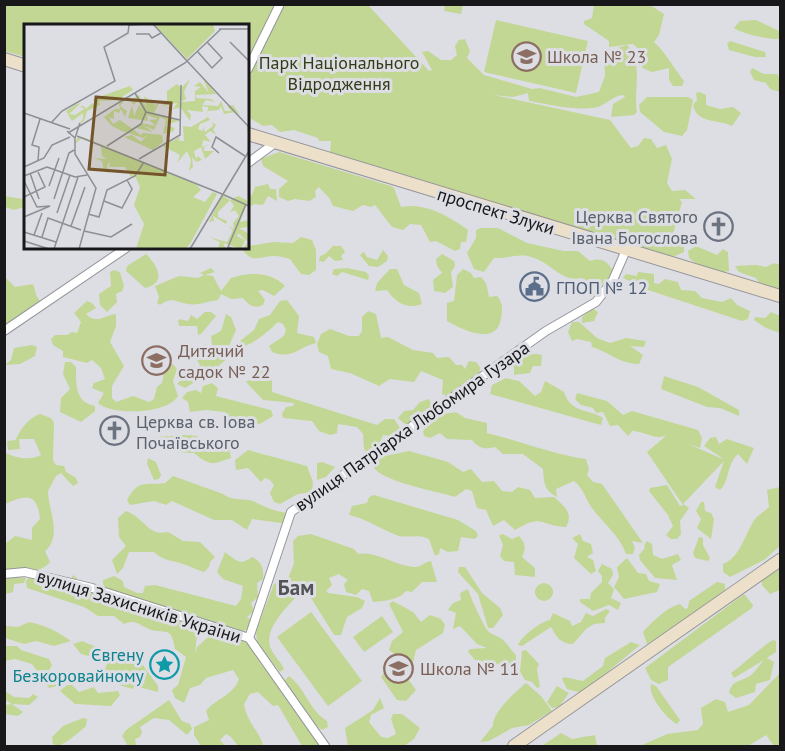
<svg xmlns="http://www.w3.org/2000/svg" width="785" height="751" viewBox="0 0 785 751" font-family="'PT Sans',sans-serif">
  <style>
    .green { fill: #c2d793 }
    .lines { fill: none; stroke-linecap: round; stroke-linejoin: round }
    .minor-casing { stroke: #94969b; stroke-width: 10 }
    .secondary-casing { stroke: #94969b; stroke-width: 14 }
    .minor { stroke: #fff; stroke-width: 8 }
    .secondary { stroke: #ede0cb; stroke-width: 12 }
    .labels { text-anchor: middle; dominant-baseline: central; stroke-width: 6; stroke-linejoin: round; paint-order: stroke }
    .education-label { font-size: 18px; fill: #785e54; stroke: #dddee4; text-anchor: start }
    .park-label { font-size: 18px; fill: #323c16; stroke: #dddee4 }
    .street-label { font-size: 18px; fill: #18181a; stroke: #dddee4 }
    .worship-label { font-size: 18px; fill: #5b616d; stroke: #dddee4; text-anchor: end }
    .service-label { font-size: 18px; fill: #4e5e75; stroke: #dddee4; text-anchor: start }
    .culture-label { font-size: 18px; fill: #0d838f; stroke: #dddee4; text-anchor: end }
    .quarter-label { font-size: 21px; font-weight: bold; fill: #535459; stroke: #dddee4 }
    .inset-road { fill: none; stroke: #8e8f93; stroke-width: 1.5 }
    .view { fill: #74542a; fill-opacity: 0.15; stroke: #74542a; stroke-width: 3 }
    .inset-edge { fill: none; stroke: #18181a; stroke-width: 3 }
  </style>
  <rect width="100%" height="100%" fill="#dddee4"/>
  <!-- green -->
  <g class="green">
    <path d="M4,5H368L429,71L432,70L422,52L428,51L441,60H451L457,55L455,46L459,40L465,39L470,51L467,58L484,75L532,89L540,88L576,97L599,92L605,76L604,52L627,45C644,61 633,93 637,112L634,115L611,117L613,104L625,97L623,95C612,96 604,107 593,108C571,110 551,105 529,101L528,93L513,97L494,95L610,120L631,148L638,146L644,138L651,139L657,148L666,145L672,159L667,183L672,191L685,190L696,199H679L682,202L673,234L684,238V252L670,258L339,157L330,152L331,141H319L318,138L294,130L280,132L272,125L263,126L248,117V26H26L25,57L5,51Z"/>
    <path d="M445,5H463L461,14L444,11Z"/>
    <path d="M594,5H650L664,14L659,35L654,42C666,53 673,67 684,81L682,86H673L669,80V68L652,72L642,68L643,53L633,44L609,47V41L584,24V21L592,18Z"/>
    <path d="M496,20L588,41L576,93L484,72Z"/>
    <path d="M756,20L779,31L780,36L778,39C767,39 742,34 734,28L740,21Z"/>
    <path d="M730,41L765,52L766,57H755L729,50L727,44Z"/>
    <path d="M752,68L764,74H777L780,79V92L770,89L766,83L754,80L750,72Z"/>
    <path d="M699,92L706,95V105L720,109L733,107L741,113L732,126C718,119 697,124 693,105L697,100L696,93Z"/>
    <path d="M647,97H688L693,100L687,130L682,136L664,132L640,112L639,105Z"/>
    <path d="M279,152L391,186L394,188L401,207C425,202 450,217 468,230L466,242H461L460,249L455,251L436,241L430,242L421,225L410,224L403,230L392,227L375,205L371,207L363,205L353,211L333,206L330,199L319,187L315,191L316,197L309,201L295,199L288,201L279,197V189L288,181L263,166L261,159Z"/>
    <path d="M268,184L270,189H276L277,201L268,196L263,205L254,204L248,208V195H252L255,187Z"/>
    <path d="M4,196L23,199L26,200L24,207L14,210L5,207Z"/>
    <path d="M481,228H498L527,243L564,251H578L590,261C603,257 607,262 614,272L595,292L591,284L582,278C561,283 551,262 531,257C519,253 507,259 494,258L484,272L474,269L467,253L476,238V230Z"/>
    <path d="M301,237L312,240L316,250V270L309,275L301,274L290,259C285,258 280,256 275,256C261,255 253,265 243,250L249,246L273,242L293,243Z"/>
    <path d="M333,246H341L345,252L341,256L343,260L335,261L329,256L324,262L319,261L320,256L325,254Z"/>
    <path d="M696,246L717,255L723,249L728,252L729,271C716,275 699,267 689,258L688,251Z"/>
    <path d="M383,250L388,256L387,261L378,267L369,266L360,255L364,252L367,257L377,260Z"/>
    <path d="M146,254C158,266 167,283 145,288L126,271L127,266Z"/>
    <path d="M442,254L454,261L455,266L451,272L453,287L445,293L434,291L433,280L442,273L437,266L436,259Z"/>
    <path d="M774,263L780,265V293L760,284L756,278L739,272L735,266L756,265L766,267Z"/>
    <path d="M211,268L215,272L205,275L213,276L221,291L231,278C249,272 271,271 285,286L274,296L263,290L258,291L265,300L263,305C253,309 249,305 243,298L231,299L221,294L218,300C209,301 197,306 188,304C176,302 172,296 160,305L157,303L159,297L155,286L179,276L198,278L204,275L200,273Z"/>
    <path d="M347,268L366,272L369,276L368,280L342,272L337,276L332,274L334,269Z"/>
    <path d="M390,269H397L404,285L419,293L422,304C407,310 395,302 387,290L375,291L377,283Z"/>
    <path d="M463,269L471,273L474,278L481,277L486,283L489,297L497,296C503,303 503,309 501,318C497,347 463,330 447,321V303L454,301L457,275Z"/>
    <path d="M114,270L120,272L124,286L122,291L116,294L117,302L107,312L100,305L99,294L111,286L110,272Z"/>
    <path d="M638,272L654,274V283L659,284L665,279L678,282L681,290L695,291L702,298L722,302L731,298L737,305L750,311L748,319L742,321L648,290L623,278L626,274L637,276Z"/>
    <path d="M5,277L15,287L33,284L37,297L42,303L5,330Z"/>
    <path d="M287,300L299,316L297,333L314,337L316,343C298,347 293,360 272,352L269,346L284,336L286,330L283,324L278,322C270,330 251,347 239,347L240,341L254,330L259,319L270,315L280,301Z"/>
    <path d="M87,301L92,303L96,308L86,314C96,325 105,315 116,314V326L110,342L124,366L112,386V398L116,402L133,396L149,402L154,399L157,387L162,383L164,372L173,364L177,369L173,381L178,396C168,414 112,416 98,403L104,393L92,388L94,383L105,379L101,368L92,360L87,363L63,357V351L53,345L51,339L55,335H67L72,332L77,333L81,322L74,313Z"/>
    <path d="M592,308L598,312L594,321L582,323V317Z"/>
    <path d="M368,311L376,314L381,338L388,337L413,350L433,353L437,358L449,357L456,365H462L465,369L469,361L476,362L480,367L479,377L451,397L442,394L443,380L421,371L414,382L390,379L379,386L350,373L331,369L328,356L319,352L317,344L321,334L330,329L349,336H359L362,331V317Z"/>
    <path d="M205,312H211L216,316L201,334L198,335L197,326H179L178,321L180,319L188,321L191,315L197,319Z"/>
    <path d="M771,312L780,316V333L766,328L754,320L755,317L765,318Z"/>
    <path d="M226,314L231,317L236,330L229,346L217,349L212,345L211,336L221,331Z"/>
    <path d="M572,322H579L597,338L610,343L626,338L646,341L644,347L630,346L643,355L639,364C620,364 609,352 592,347L591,342L577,339L572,341L568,332Z"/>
    <path d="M205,344L211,350L224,351L228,358L210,373L185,388L177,384C183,377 193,372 200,365L196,358L197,350L205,354Z"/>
    <path d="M32,345L37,347L35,356L20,364L5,365L11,360L14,348Z"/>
    <path d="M536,354L542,355L541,366H533L530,373L514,375V364L525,355Z"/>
    <path d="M65,362H71L76,367C76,385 75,402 95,406V411L81,422L60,412L61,398L70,389L63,374Z"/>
    <path d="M252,367H259L272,379V392L377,425L385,419H394L400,428L389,436L383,435L378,448L370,455L364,449L363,434L357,427L338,424L337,433L330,435L319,431L312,421L283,418L282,414L286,407L293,406L294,403L263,400L246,382L249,380L260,379Z"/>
    <path d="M664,376L698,387L739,410V416L720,408L707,407L661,389Z"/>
    <path d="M506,378L519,381L535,396L541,392L545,381C551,384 557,388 564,392C571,414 588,408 603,418L601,425L490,394L492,385Z"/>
    <path d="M212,383L218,388L216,396L271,410L273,416L260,424L231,419L225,412L206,410L190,412L188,402L182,398L187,392L196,390L201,393L203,386Z"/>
    <path d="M577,393L607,401L623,415L632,411L698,430L702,438L700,448L686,443L725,460L704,446L710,438L716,437L719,444L727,439L754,448L747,464L738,454C726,465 730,481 720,490L715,487L724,461L683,504L689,508L680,521L681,534L677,539H671L666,535L673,526L668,515L649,491L650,488L667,485L680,506L683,505L647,452L667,435C656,441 644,431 632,431L628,436L618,425L610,426L603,412L596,413L593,408L581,405L575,399Z"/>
    <path d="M429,399L433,409C427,423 421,424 407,426L398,418L404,411L413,410L420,402Z"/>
    <path d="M456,412L465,418L487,423V433C520,441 552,454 586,459L589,469L587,475L593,482L602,484L643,543L632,541L635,548L633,554H626C620,536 603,523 592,508C585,498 584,489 574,481L556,489L557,497C544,490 544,483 543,469L523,454H503L495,447C485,450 478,448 472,440L447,439L440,433L430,438L424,436L423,431L438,415Z"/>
    <path d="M40,414L51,418L54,423L53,460L56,465L64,466L66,472L76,478L78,483L73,486L61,473L56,476L48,491C48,509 63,536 45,551L50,562C40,575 19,571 5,571V544L15,536L32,540V528L40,519C37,490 24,496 5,504V452C13,458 30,461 41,455L34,439H19L20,449L8,450L7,441L16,440C19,430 30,417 40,414Z"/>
    <path d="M185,435L197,436L201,440L228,442L231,458C213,464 211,467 194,453L176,452L155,443L156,437Z"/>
    <path d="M248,450L307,466L313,482L312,492L298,494L280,504L274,502L270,493L274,485L270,480L265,478L261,482L248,468L236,470L235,460Z"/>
    <path d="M409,451L448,462L463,472L471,469L482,482L494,481L502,491L512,492L518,487L530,490L535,498L554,497C564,506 574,513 566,527C539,526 544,513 515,530L504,520L493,526L486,510L477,508L472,491L466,489L455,497C436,491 384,482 374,468L376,460L380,457Z"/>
    <path d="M148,458L156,462L161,475L159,479L154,480L147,464Z"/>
    <path d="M322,462L335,467L326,477L317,480V463Z"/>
    <path d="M173,476L223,494C233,502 245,497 255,502C265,507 276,512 288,513V524L252,519L247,530L232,520H214L172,501L166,505L154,501L130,505L127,500C139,478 145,486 165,483Z"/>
    <path d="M780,487V546L764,560L730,577L723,572V564C741,557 745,533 755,519C758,515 765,511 769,507L767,490Z"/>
    <path d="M374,495L458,520L476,531L478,536L475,539L461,537L458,551L448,552L440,548L439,554L435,556L429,539C417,533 407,539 396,535C379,528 367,519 349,515L352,506L367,503L369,497Z"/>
    <path d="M701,502H704L705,511L711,513L714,519L711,539L697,528L701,519L696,511Z"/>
    <path d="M126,511C145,518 148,537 168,532L183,541L200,542L215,557L210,562L209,567L204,572C197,570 192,567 186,565C173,560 165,562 154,552H129L123,568L117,574L112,560L126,546L119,537L118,518Z"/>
    <path d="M311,534L354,549L358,554C377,551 395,566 414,567C422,567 424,562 431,561L437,582H422L412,592L406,591C399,600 384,601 373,602L369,591L362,589L356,595L346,592L344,584L348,580L339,574L329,578L332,585L326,591L328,593L357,597L365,601L362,608L347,617L341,635H334L311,598L301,592C289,605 262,629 271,649C274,656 281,662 284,669L280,672L257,643L256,631L274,584L288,579L294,563L293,541L298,536Z"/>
    <path d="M503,534L512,539L519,536C526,543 526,549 522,557L535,568V577L515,575L514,562L504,561L500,556L503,545L499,535Z"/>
    <path d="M580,534L583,541L591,544L593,553L587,557L593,560L596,571L591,574L574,558L578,544L572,538Z"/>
    <path d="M699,537L703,538V545L710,558L708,561L695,558L693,553Z"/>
    <path d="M647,541L652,544L653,555L662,559L678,554L681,560L672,565L677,580L655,578L640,560L639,555L645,548L644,546Z"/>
    <path d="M225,552C235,559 239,567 252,557C262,562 264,569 263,579L257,583L258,597L251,603L254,611L247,617L250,619L249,628L240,633L119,600L198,625L195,654L197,647L216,630L237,637L255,648L260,663L280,685L289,676C306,689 309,710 327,721L328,727L322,730L314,724L326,746H302L278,705L273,706L258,692L250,694L244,704C247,723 262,735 263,746H238L231,737L226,734L220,740L225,746H201L194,735V727L209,720L206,711C215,699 234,695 239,679L233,670L206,678L200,685L190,688L184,703L175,698L172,690L178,685L186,657L175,649C171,627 169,634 152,630C140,627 138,618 124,624L114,616H98L84,607L27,588L26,581L29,577L68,586L73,575L77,578V587L100,596L104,593L103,580L114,576L123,581L124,587L137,593H143L145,586L155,585L236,606L241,599L243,586L223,579L217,572Z"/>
    <path d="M627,558L638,573L646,574L649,581L660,584L657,592L624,599L614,587L619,577L617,567Z"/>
    <path d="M780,563V590L770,594L762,585V580Z"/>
    <path d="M602,564L612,569L613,575L608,583L614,589L611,598L621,603L618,610L609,605L593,611L580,602V599H590L591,593L602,582V576L598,571Z"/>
    <path d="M459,567H465L482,593L500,608L503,615L493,628H488L478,594L458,572Z"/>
    <path d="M15,577L26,578L24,583L14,584L13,592L5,594V579Z"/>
    <path d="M717,582L725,584V593L656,640L647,644L643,632C652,622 667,607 680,604L685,609L688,608L689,601Z"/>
    <circle cx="544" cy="592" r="9"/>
    <path d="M468,589C470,596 483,625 488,631C493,636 500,636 504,641C509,646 511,650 516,655V661L508,667L500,663L491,668L487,663L475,660L468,652L470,649L487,648L477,644L460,626L453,629L456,613L448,610L453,603L461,600L460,593Z"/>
    <path d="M744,594L753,605L752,608L668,667V680L659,684L651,680L645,668Z"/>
    <path d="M393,601L413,612L421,622L430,615L441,619L445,625L443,633L416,650L413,663L408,664L389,650L392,641L403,632L389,604Z"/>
    <path d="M606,609L610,611L605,618V623L594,624L586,629L573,644C560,644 556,636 551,627L522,646L518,645C521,637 541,621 550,620L553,613L570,621L572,626L581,622L586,613L593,616Z"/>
    <path d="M311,612L362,681L328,706L277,637Z"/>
    <path d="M382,616L393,632L364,652L353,637Z"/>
    <path d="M29,622C47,626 57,631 71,641L54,646L36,641L24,644L5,638V626L18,627Z"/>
    <path d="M773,640L776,641V652L767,658L774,662L770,680L756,684L755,692L736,698L729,693C732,679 742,682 751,675C755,672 760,664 764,660L734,678L731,673C746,662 757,650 773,640Z"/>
    <path d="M82,641C99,649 119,654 137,657L158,686V692L135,686L132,689L113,683L104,672L108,661L81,654L73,644Z"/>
    <path d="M631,642L640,645L582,693L567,689L562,679L564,677L583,681L603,666L605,658Z"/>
    <path d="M5,646H17L21,650L49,659L52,665L47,675L52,679H63L66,684L49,688L32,664L15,659L5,661Z"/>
    <path d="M526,650L539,664L537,669L540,687L537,688L532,682L525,680L520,672L522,651Z"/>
    <path d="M390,664H397L416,690L406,701L397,700L381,677Z"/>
    <path d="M780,673V743L777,746H774L766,735L748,746H640L667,734L698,730L703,724L701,708L716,699L725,702L728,712L749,705Z"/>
    <path d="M526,683L541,696L552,711L529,725L512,728L489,741L480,742L493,726C492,713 515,692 526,683Z"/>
    <path d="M651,684L656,686L680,720L677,724C667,720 647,694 651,684Z"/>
    <path d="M67,685H72L79,692L94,687L98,693L118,691L120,695L111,706L75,704L60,691Z"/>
    <path d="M557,686L569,693L559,707L552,708L547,702Z"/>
    <path d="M5,691L14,697L29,698L33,694L38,697L29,705L12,704L5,700Z"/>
    <path d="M380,698L384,708L371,715L369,722L381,737L388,738L396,734L391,719L393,714H402L420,728L414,739L404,746H348L345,728L373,710Z"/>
    <path d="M169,700L182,721L190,724L192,729L187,735L169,720L154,718L140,727L142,732L140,737L135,739L136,746H128L122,736L126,730Z"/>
    <path d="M12,704L23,712L18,716L5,714V705Z"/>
    <path d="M83,718L87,719L86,726C78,733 67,743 58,746L53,744L52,737L63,726Z"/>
    <path d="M561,733L572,739L595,735L597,746H542Z"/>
  </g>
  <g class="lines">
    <defs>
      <g id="minor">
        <path d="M248,69L280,4"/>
        <path d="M248,163L275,143"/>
        <path d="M4,331L126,248"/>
        <path d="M4,574L25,572L92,588L249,638L325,746"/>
        <path d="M249,638L291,512L546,331L596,302L613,280L626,250"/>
      </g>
      <g id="secondary">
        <path d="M4,59L26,66"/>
        <path d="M248,134L780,296"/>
        <path d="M514,746L780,560"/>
      </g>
    </defs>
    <!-- minor casing -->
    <use href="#minor" class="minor-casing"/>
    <!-- secondary casing -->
    <use href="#secondary" class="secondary-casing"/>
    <!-- minor -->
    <use href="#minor" class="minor"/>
    <!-- secondary -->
    <use href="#secondary" class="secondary"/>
  </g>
  <!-- icons -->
  <defs>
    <symbol id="school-ring" viewBox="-11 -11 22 22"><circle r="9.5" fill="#dddee4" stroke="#8d6e63" stroke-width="1.5"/><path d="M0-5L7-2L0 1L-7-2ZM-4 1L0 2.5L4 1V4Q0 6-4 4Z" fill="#8d6e63"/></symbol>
    <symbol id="church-ring" viewBox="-11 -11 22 22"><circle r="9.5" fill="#dddee4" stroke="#6b7280" stroke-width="1.5"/><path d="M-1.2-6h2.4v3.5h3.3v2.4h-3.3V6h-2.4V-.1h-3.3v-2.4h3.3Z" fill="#6b7280"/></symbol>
    <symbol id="civic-ring" viewBox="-11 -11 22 22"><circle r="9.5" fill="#dddee4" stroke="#5c6f8a" stroke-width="1.5"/><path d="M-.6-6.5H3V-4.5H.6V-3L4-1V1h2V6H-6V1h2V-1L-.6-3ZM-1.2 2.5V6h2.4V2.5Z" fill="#5c6f8a"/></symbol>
    <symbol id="sight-ring" viewBox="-11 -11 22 22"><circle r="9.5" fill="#dddee4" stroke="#0f9aa8" stroke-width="1.5"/><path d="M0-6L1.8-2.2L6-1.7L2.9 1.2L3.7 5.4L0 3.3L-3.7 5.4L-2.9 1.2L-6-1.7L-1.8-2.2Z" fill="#0f9aa8"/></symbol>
  </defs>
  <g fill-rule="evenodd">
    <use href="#school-ring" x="510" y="40" width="33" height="33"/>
    <use href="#church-ring" x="702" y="210" width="33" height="33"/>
    <use href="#civic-ring" x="518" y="270" width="33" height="33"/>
    <use href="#school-ring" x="140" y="344" width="33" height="33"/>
    <use href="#church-ring" x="98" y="414" width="33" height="33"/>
    <use href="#sight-ring" x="148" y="648" width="33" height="33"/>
    <use href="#school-ring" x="382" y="652" width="33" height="33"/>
  </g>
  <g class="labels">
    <!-- education labels -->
    <g class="education-label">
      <text x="547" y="56">Школа № 23</text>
      <text x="178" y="350">Дитячий<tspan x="178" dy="21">садок № 22</tspan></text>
      <text x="420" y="668">Школа № 11</text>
    </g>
    <!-- park labels -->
    <g class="park-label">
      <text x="339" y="62">Парк Національного<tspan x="339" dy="21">Відродження</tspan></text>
    </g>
    <!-- street labels -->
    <g class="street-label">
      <text transform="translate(496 211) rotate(17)">проспект Злуки</text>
      <text transform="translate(412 426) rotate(-35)">вулиця Патріарха Любомира Гузара</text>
      <text transform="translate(139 606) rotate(17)">вулиця Захисників України</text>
    </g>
    <!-- worship labels -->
    <g class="worship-label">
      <text x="698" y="216">Церква Святого<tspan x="698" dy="21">Івана Богослова</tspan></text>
      <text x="136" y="421" text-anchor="start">Церква св. Іова<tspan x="136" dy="21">Почаївського</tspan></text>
    </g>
    <!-- service labels -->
    <g class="service-label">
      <text x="556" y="287">ГПОП № 12</text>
    </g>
    <!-- culture labels -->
    <g class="culture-label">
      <text x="144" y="654">Євгену<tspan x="144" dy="21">Безкоровайному</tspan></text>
    </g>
    <!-- quarter labels -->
    <g class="quarter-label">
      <text x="296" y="587">Бам</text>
    </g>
  </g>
  <!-- overview -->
  <g transform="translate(24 24)">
    <rect width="225" height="225" fill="#dddee4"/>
    <path d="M130,0H189L191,7L163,35ZM179,54L192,70L172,71V74L187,75L191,78L182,76L178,81L194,82L197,77L201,87H207L203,82L209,81L216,91L207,84L225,103L224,106L223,108V101L211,88L200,90L197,82L195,86L184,87L183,93L184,83L178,82L179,88L163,86L167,91L166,97L157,84L147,85L142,83L150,84L153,79L138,82L143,77V67L153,60L157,64L166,55L160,68L162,75L156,78L171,77V67L177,63L170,62L176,58L185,69ZM106,62L109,66L93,76L75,77L76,81L63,87L60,97L53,101L59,95V89L48,97L42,87L51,81L58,78L45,90L51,91L60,85L59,83L57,84V82H60L62,85L68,79L72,82L69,75ZM115,71L122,83L120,72L131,81L135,79L130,89L155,97L141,101L151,104L148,110L149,107L139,110L142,96L136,93L130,106L119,101L129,108L112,104L117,99L132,102L125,96L134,95L123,91L124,97L104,94L108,81L110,92L115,81L120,88L114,77L110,81L107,78L110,75L104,77ZM101,76L96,82L103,87L101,93L97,85L95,89L90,87V95L85,93L89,100L96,96L117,111L119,109L138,111L139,118L129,126L100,113L108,111L117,118L123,111L119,114L98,107L88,102L80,93L91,85H96L95,80ZM184,93L186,96L176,100L174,105L179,107V102L181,108L189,102L188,98L192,101L189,106L193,111L186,107L181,111L187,118L179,116L178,123L187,120L180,123V127H190L181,135L177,123L170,127L172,135L174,132L178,136L172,138L168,133L169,143L165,147L167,136L163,127L153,139L156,131L139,122L156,113L155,117H160L159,102L167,103ZM54,113H60L64,115L172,160L177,166L169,173L176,176L181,178L189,168L181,164L193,170L166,220L161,225H112L120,200L110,181L116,163L111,152L107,153L101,143H85L86,137L83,142L85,149L80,147L78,137L70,134L83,135L78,132L77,122L58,114L51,120ZM198,171L206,176L214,172L224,177L216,198L225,196V203L215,204L225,210V225H219L224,218L214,209L213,212L221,216L217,225L199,219L202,225H194L196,218L185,213L203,218L209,206L203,201L210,205L209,199L215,192L211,186L206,188L210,182L206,176L194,188V193L203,197L202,200L189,192L190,197L185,198Z" fill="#c2d793"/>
    <path class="inset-road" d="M129,0L163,37M195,5H225M112,10H125L128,14L137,9M206,18L225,37M173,27L188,44L198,34L183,18M163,37L225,103M111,69L122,88L156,96M0,89L46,105M27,99L38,87L91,57L80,23L104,9L105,1L123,0M43,107L51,114L56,99M44,109L161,39L197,5M53,112L198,170M51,114V130L72,164L55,225M83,122L117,100L122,88M195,129L188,123L192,113L221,132M115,135L156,111L157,61M14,137L15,123L8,121L16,95M0,143L20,134L28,121L46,113M23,143L51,153L63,151M6,149L15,175M0,152L23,143M0,157L13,183L26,182L0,193M25,162L35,134M198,170L225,182M0,173L21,163L14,148M30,175L45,129L50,126M80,177L98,184L108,165L103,156M33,189L46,151M64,190L75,193L83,166L111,152L120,138M47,202L61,163M60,207L87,213L108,200M0,208L32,218M10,211L18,189M18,213L24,194L57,206M0,217L25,225M30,225L54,153M166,225L225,127M209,225L204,223L222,180"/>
    <path class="view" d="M72,73L147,79L141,151L65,145Z"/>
    <rect width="225" height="225" class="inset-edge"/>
  </g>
  <!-- border -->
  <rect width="785" height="751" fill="none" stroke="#18181a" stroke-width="12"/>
</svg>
